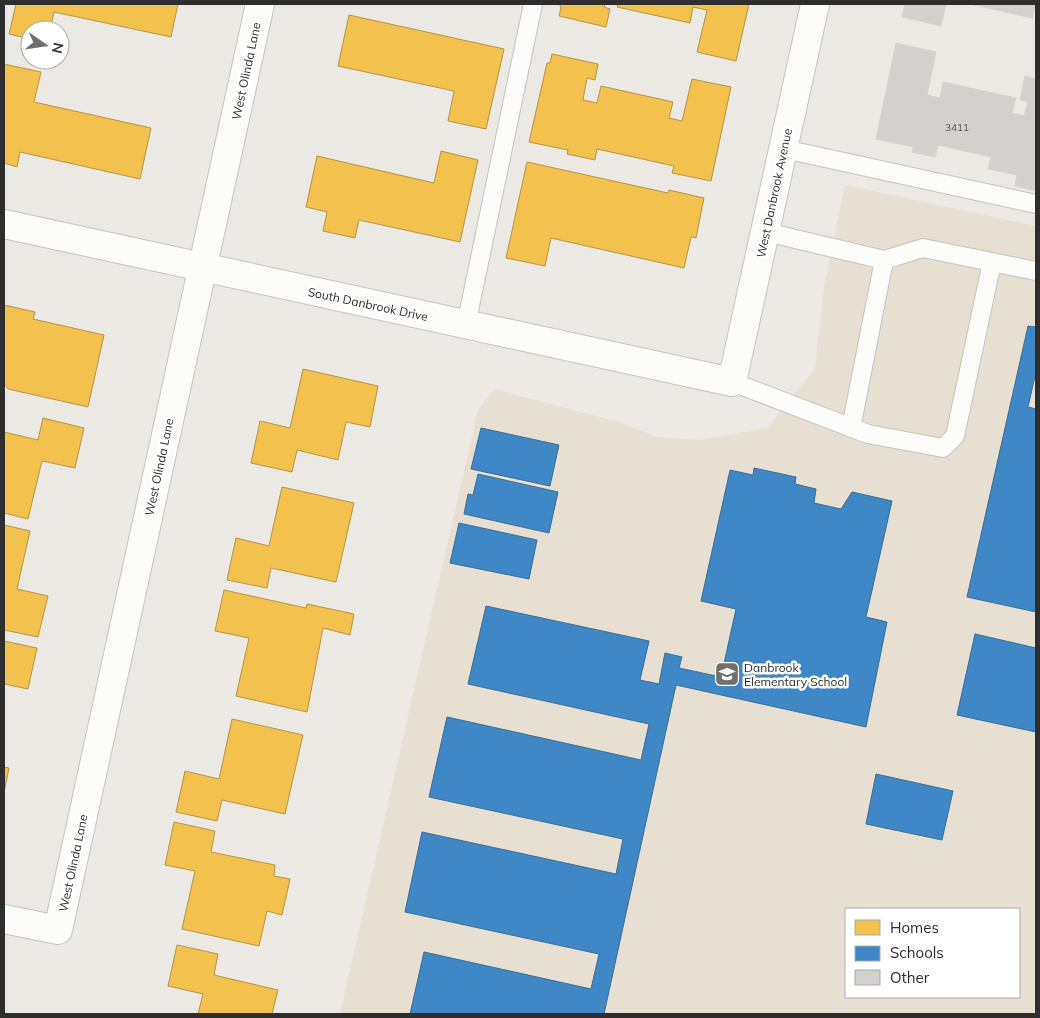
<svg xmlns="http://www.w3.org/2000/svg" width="1040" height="1018" viewBox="0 0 1040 1018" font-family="Mulish,sans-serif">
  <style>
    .education { fill: #e6dfd2; fill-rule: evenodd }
    .homes { fill: #f2c14e; stroke: #b79544 }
    .schools { fill: #3f88c5; stroke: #3a6d98 }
    .building { fill: #d3d0cd; stroke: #d7d4d0 }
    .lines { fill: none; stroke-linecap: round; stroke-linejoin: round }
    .lane-casing { stroke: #c5c4c5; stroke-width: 20 }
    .street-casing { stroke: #c5c4c5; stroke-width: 30 }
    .lane { stroke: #fcfcfb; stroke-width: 18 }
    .street { stroke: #fcfcfb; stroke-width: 28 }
    .labels { text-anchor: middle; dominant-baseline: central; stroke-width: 5; stroke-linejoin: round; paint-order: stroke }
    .number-label { font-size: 10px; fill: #585756 }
    .street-label { font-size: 12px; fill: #2e2e2e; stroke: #fff }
    .poi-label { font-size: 12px; fill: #2e2e2e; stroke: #fff; text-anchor: start }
  </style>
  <rect width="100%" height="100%" fill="#ece8e4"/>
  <!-- education -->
  <path class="education" d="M845,185L1036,226V1014H340L478,410L494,389L622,423L657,437L700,440L767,428L815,368L824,287ZM846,909H1019V997H846Z"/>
  <!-- homes -->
  <g class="homes">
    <path d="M16,4H178L171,37L54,12L50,30H30V39L9,34Z"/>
    <path d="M559,4H605L604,7L610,9L606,27L559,16L561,7Z"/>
    <path d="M618,4H749L736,61L697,52L707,10L693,7L690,23L617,7Z"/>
    <path d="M349,15L504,49L486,129L448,121L454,91L338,66Z"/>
    <path d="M552,54L598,64L595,80L587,78L583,100L597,103L601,86L673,102L669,118L682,121L692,79L731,87L711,181L672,173L674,166L597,149L595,160L567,154L568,150L529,142L547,63H550Z"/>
    <path d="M4,64L41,72L34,102L151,128L140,179L20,152L17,167L4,163Z"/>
    <path d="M441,151L478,160L460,242L359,220L355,238L323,231L327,212L306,207L317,156L434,183Z"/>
    <path d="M527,162L668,193L669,190L704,198L696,238L691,237L684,268L551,238L545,266L506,258Z"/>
    <path d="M4,305L35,312L33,319L104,335L88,407L8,389L4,383Z"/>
    <path d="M303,369L378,386L370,427L346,422L338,460L297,450L292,472L251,463L260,421L290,428Z"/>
    <path d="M43,418L84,428L75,468L42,461L28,519L4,513V432L38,440Z"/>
    <path d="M282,487L354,503L336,582L271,568L267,588L227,580L236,538L269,546Z"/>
    <path d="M4,525L30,531L17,589L48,596L38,637L4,630Z"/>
    <path d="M224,590L306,608L307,604L354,614L350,635L323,628L307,712L236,696L249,638L215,631Z"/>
    <path d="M4,641L37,648L28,689L4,684Z"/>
    <path d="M232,719L303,735L285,814L222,800L217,821L176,812L185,771L219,779Z"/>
    <path d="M4,767L9,768L4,793Z"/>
    <path d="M174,822L215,831L211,852L275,865L274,876L290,879L282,915L267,911L259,946L182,929L195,871L165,865Z"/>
    <path d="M177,945L218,954L214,975L278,990L272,1014H198L203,994L168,986Z"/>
  </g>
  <!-- schools -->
  <g class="schools">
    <path d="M1028,326L1036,327V372L1028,407L1036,409V612L967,597Z"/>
    <path d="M481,428L559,445L550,486L471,469Z"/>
    <path d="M754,468L796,477L795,484L816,489L814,503L841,509L852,492L892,501L866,617L887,622L866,727L676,685L604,1014H410L424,952L591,989L599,954L405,912L422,832L616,874L623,839L429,797L447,717L641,760L649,724L468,684L486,606L649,641L640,680L659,684L665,653L682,657L679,668L721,677L736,609L701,601L730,470L753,475Z"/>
    <path d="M478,474L558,492L549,533L464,514L468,494L473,495Z"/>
    <path d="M459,523L537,540L529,579L450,563Z"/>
    <path d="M975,634L1036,648V732L957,715Z"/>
    <path d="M876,774L953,791L942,840L866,824Z"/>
  </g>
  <!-- building -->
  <g class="building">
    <path d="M905,4H946L941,26L902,17Z"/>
    <path d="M970,4H1036L1032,18Z"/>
    <path d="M896,43L936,52L927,95L940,98L943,82L1016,98L1012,113L1024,116L1028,102L1020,100L1025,76L1036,79V191L1015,186L1017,175L988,169L991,157L938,145L935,157L912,152L914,147L876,139Z"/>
  </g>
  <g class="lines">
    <defs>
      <g id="lane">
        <path d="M784,149L1036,204"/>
        <path d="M766,232L884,260L923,248L1036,271"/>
        <path d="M466,325L533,4"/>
        <path d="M732,382L868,434L943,448L955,436L992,262"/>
        <path d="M851,428L884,260"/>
      </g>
      <g id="street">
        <path d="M4,224L732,382L815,4"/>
        <path d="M4,919L58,930L260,4"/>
      </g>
    </defs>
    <!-- lane casing -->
    <use href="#lane" class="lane-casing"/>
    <!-- street casing -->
    <use href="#street" class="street-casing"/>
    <!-- lane -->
    <use href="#lane" class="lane"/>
    <!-- street -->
    <use href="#street" class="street"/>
  </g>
  <!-- icons -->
  <defs>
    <symbol id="school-square" viewBox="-11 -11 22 22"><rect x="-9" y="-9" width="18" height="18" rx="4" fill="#706f6e" stroke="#fff"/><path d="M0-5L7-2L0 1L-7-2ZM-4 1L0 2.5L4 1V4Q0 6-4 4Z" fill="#fff"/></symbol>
  </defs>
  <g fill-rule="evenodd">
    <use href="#school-square" x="713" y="660" width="28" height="28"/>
  </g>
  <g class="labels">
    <!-- number labels -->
    <g class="number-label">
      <text x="957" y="127">3411</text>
    </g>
    <!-- street labels -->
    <g class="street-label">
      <text transform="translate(246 71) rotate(-78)">West Olinda Lane</text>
      <text transform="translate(774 193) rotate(-78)">West Danbrook Avenue</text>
      <text transform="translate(368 304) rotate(12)">South Danbrook Drive</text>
      <text transform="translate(159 467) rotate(-78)">West Olinda Lane</text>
      <text transform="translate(73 863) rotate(-78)">West Olinda Lane</text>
    </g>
    <!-- poi labels -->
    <g class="poi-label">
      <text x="744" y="667">Danbrook<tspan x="744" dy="14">Elementary School</tspan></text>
    </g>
  </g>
  <!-- border -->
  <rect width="1040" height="1018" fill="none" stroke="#2e2e2e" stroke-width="10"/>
  <!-- legend -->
  <rect x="845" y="908" width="175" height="90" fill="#ffffff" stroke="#ababab"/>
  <rect x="855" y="920" width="25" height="15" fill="#f2c14e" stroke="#ababab"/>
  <text x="890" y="933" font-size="15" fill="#2e2e2e">Homes</text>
  <rect x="855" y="946" width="25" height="15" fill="#3f88c5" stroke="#ababab"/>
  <text x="890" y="958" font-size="15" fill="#2e2e2e">Schools</text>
  <rect x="855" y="970" width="25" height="15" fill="#d3d0cd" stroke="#ababab"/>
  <text x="890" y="983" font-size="15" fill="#2e2e2e">Other</text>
  <!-- north arrow -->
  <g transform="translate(45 45) rotate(103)"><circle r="24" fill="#ffffff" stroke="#ababab"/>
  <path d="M0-4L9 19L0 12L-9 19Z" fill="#706f6e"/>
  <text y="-8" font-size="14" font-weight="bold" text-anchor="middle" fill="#2e2e2e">N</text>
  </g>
</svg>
